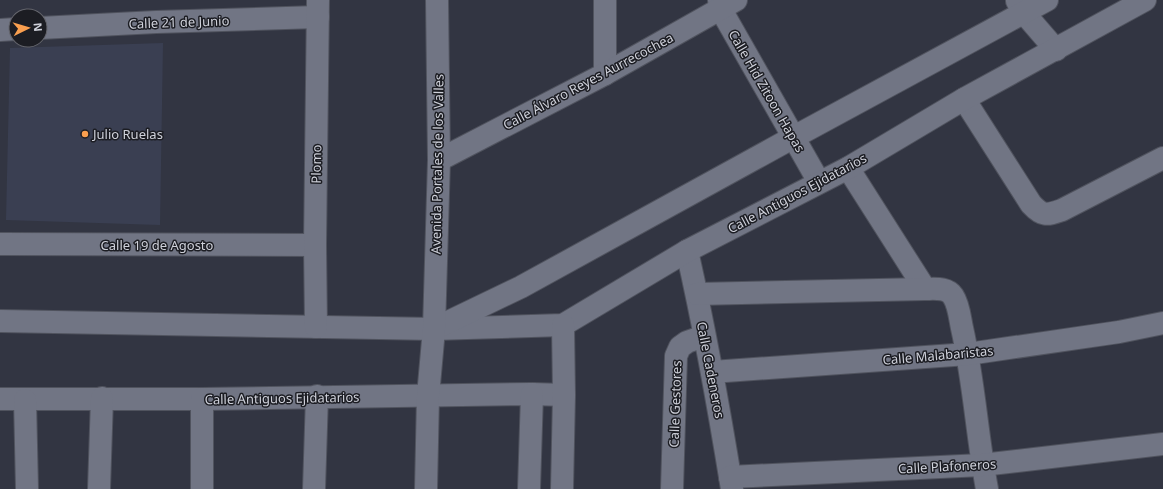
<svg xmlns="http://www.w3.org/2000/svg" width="1163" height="489" viewBox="0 0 1163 489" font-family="'Noto Sans',sans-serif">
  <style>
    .built { fill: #3a3f52 }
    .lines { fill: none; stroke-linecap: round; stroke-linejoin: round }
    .minor-casing { stroke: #50535e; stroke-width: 24 }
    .minor { stroke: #717584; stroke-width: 22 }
    .poi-dot { fill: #fa9f4f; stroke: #1c1d23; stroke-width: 1.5 }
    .labels { text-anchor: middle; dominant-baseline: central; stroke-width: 3; stroke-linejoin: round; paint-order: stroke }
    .street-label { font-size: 13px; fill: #cfd1da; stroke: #1c1d23 }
    .poi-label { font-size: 13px; fill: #cfd1da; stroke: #1c1d23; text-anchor: start }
  </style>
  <rect width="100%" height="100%" fill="#323542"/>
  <!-- built -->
  <path class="built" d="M163,43L160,225L6,220L10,48Z"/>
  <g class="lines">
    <defs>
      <g id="minor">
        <path d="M605,0V74"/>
        <path d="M719,0L720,8L819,182"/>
        <path d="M1017,1L1024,13L1056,50"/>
        <path d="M40,28L156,22L318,17"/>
        <path d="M0,30L16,29"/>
        <path d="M964,99L1031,204C1043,217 1047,215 1062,210L1163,158"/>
        <path d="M439,160L605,74L736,0"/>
        <path d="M848,168L925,289"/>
        <path d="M0,244L315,245"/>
        <path d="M687,251C705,330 719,409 732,489"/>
        <path d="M697,294L925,289C935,289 947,287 953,296C959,305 960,319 962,328C974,381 977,436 987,489"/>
        <path d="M0,321L434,329L563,325L687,251L848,168L964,99L1145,0"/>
        <path d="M442,325L521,287L794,137L1047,0"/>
        <path d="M316,327L315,245L318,0"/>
        <path d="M712,372L968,354L1119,332L1163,323"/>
        <path d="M0,399H202L532,394L564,395"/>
        <path d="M25,400L27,489"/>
        <path d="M730,477L982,465L1163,444"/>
        <path d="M99,489L102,398"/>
        <path d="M202,489V399"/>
        <path d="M314,489L317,396"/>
        <path d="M426,489L428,396L434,329L439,160L437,0"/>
        <path d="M529,489L532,394"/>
        <path d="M562,489L564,395L563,325"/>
        <path d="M672,489L676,356L680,347L687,342L704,336"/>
      </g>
    </defs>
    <!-- minor casing -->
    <use href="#minor" class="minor-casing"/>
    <!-- minor -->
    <use href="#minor" class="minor"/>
  </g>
  <!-- markers -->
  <circle class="poi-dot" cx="85" cy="134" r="4"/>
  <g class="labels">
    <!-- street labels -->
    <g class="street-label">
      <text transform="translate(179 22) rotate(-2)">Calle 21 de Junio</text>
      <text transform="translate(588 81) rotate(-28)">Calle Álvaro Reyes Aurrecochea</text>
      <text transform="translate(767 91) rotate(60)">Calle Hid Zitoon Hapas</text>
      <text transform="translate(316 164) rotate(-89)">Plomo</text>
      <text transform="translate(437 164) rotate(-89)">Avenida Portales de los Valles</text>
      <text transform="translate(797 193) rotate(-28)">Calle Antiguos Ejidatarios</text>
      <text x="157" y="245">Calle 19 de Agosto</text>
      <text transform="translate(938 355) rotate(-5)">Calle Malabaristas</text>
      <text transform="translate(711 370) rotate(79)">Calle Cadeneros</text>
      <text transform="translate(282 398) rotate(-1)">Calle Antiguos Ejidatarios</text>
      <text transform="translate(675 404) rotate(-88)">Calle Gestores</text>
      <text transform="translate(947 466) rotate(-3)">Calle Plafoneros</text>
    </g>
    <!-- poi labels -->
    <g class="poi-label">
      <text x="93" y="134">Julio Ruelas</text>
    </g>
  </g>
  <!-- north arrow -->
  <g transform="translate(28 28) rotate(85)"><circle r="19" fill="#1c1d23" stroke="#64656c"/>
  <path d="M0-3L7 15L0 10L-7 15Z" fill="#fa9f4f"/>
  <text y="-6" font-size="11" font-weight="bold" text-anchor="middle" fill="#cfd1da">N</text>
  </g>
</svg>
